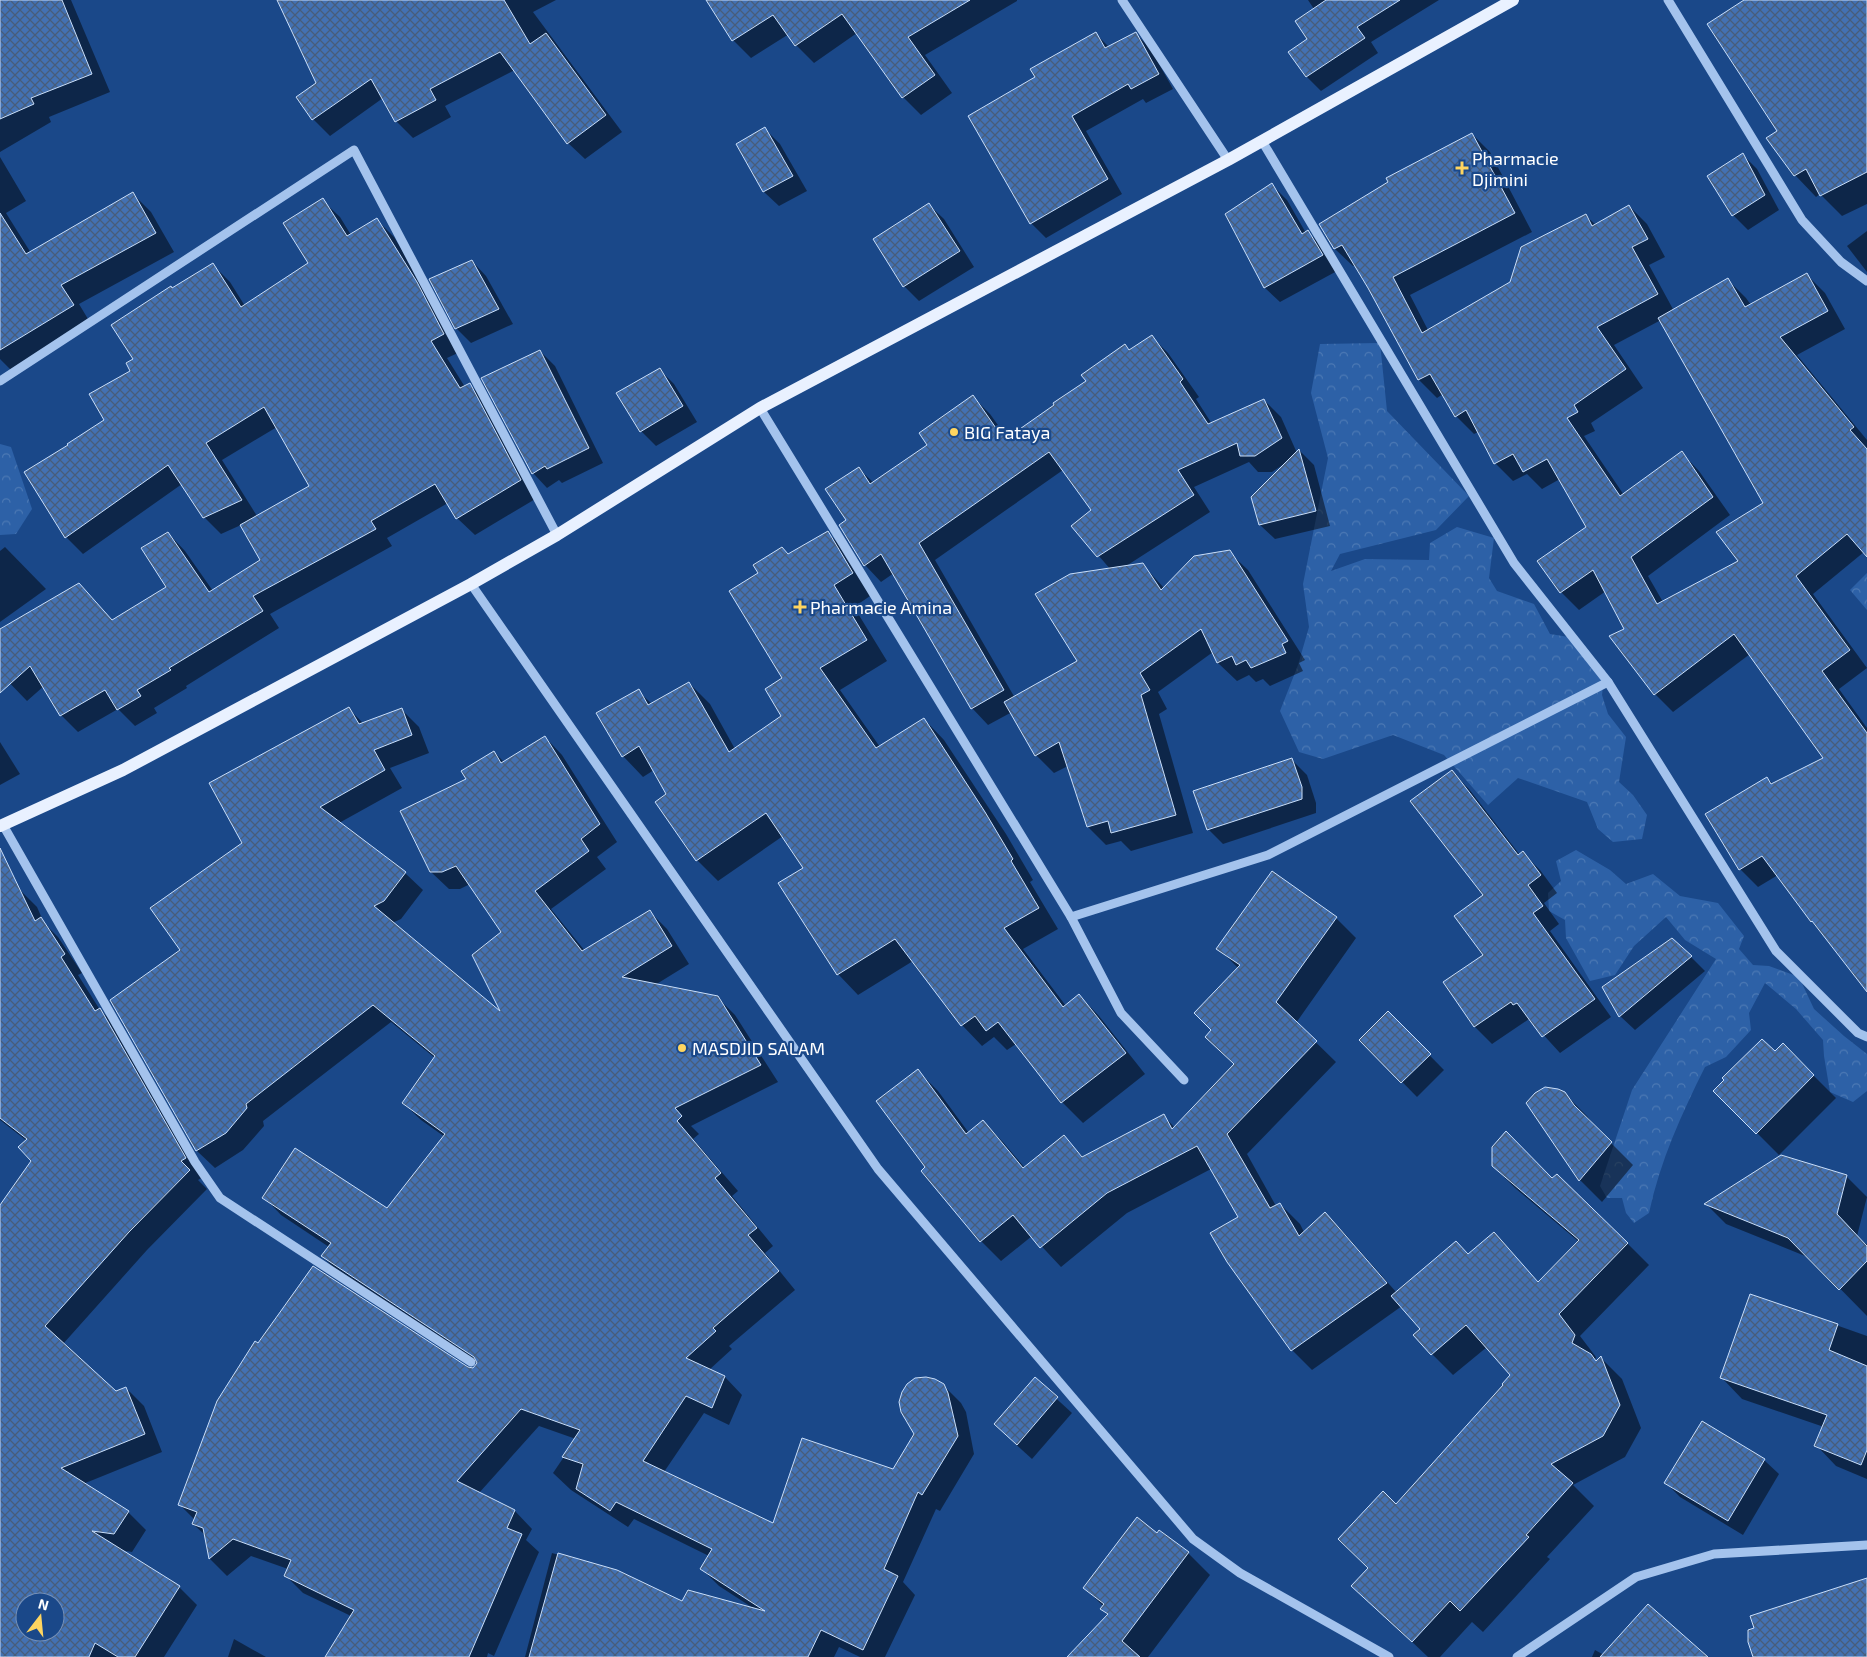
<svg xmlns="http://www.w3.org/2000/svg" width="1867" height="1657" viewBox="0 0 1867 1657" font-family="'Exo 2',sans-serif">
  <style>
    .forest { fill: url(#forest-crowns) }
    .shadow { fill: #0007; fill-rule: evenodd }
    .building { fill: url(#building-cross-hatch); stroke: #c9def9; fill-rule: evenodd }
    .lines { fill: none; stroke-linecap: round; stroke-linejoin: round }
    .minor { stroke: #a4c3ed; stroke-width: 9 }
    .major { stroke: #e9f1ff; stroke-width: 12 }
    .poi-dot { fill: #fed560; stroke: #1a4889; stroke-width: 2 }
    .labels { text-anchor: middle; dominant-baseline: central; stroke-width: 4.5; stroke-linejoin: round; paint-order: stroke }
    .poi-label { font-size: 18px; fill: #fff; stroke: #1a4889; text-anchor: start }
  </style>
  <defs>
    <pattern id="forest-crowns" width="20" height="18" patternUnits="userSpaceOnUse" patternTransform="scale(1.25)"><rect width="20" height="18" fill="#2d61a7"/><path d="M2 6a3 3 0 1 1 6 0M12 15a3 3 0 1 1 6 0" fill="none" stroke="#4c79b4"/></pattern>
    <pattern id="building-cross-hatch" width="8" height="8" patternUnits="userSpaceOnUse" patternTransform="scale(1.25)"><rect width="8" height="8" fill="#4371b2"/><path d="M0 0l8 8M0 8l8-8" fill="none" stroke="#485d7a"/></pattern>
  </defs>
  <rect width="100%" height="100%" fill="#1a4889"/>
  <!-- forest -->
  <g class="forest">
    <path d="M1380,343L1387,411L1469,496L1436,530L1340,554L1331,571L1365,559L1429,560L1430,543L1457,527L1494,538L1489,578L1497,591L1534,604L1550,634L1575,638L1605,671L1602,695L1608,714L1626,737L1619,782L1633,795L1647,815L1642,839L1613,842L1598,829L1587,802L1518,778L1488,805L1444,755L1393,735L1323,759L1299,752L1280,711L1298,665L1309,627L1303,584L1328,458L1311,393L1320,344Z"/>
    <path d="M0,444L11,447L32,509L16,534L0,535Z"/>
    <path d="M1867,573V610L1850,590Z"/>
    <path d="M1576,850L1610,870L1626,884L1653,874L1680,896L1718,903L1744,936L1739,949L1753,965L1769,966L1799,977L1814,1009L1844,1036L1867,1054V1091L1853,1102L1830,1092L1824,1056L1823,1040L1796,1009L1765,983L1749,1013L1751,1030L1726,1057L1705,1067C1682,1113 1660,1161 1649,1213L1634,1223L1626,1213L1622,1198H1607L1600,1186L1632,1090L1716,959L1685,940L1666,917L1634,946L1615,975L1590,981L1566,938L1565,920L1549,911L1548,893L1561,881L1556,861Z"/>
  </g>
  <!-- shadow -->
  <g class="shadow">
    <path d="M20,0H71L110,92L49,117L51,122L0,152V9Z"/>
    <path d="M294,0H556L533,12L622,132L585,159L568,143L515,70L445,106L451,117L413,138L396,121L383,98L330,136L313,119L317,84Z"/>
    <path d="M720,0H1017V1L925,55L952,93L921,115L903,97L857,33L814,63L796,45L789,34L751,58L733,40Z"/>
    <path d="M1308,0H1439L1371,42L1378,53L1321,91L1307,77L1309,39L1314,9Z"/>
    <path d="M1746,0H1867V204L1842,216L1820,194L1816,197L1795,175L1768,138L1779,131Z"/>
    <path d="M1135,33L1150,48L1173,89L1146,103L1143,99L1086,131L1122,194L1046,238L1031,223L1036,77L1096,34L1109,47Z"/>
    <path d="M765,129L780,144L807,191L779,206L764,192L737,144Z"/>
    <path d="M1472,134L1490,152L1532,232L1410,295L1428,330L1511,282L1586,216L1596,225L1629,206L1647,224L1665,257L1649,265L1674,311L1728,280L1746,298L1751,305L1807,275L1825,293L1845,329L1797,355L1867,440V555L1864,552L1813,594L1867,668L1839,689L1867,728V989L1778,875L1758,887L1740,869L1767,778L1773,784L1825,758L1750,654L1673,712L1655,694L1625,629L1606,591L1579,610L1561,592L1588,527L1560,479L1542,489L1527,474L1513,481L1495,463L1478,432L1474,434L1456,416L1443,394L1437,398L1419,380L1356,265L1353,266L1335,249ZM1661,320L1765,503L1740,562L1663,602L1648,576L1730,515L1699,471L1682,453L1624,495L1584,436L1595,431L1591,423L1643,388L1614,345Z"/>
    <path d="M1743,155L1757,169L1779,210L1748,230L1733,215Z"/>
    <path d="M0,157L26,201L6,213L31,253L132,193L151,212L174,252L79,304L91,324L13,372L0,359Z"/>
    <path d="M1272,185L1287,200L1306,233L1308,232L1323,247L1337,271L1280,302L1265,288L1227,215Z"/>
    <path d="M322,200L340,217L351,235L377,220L394,237L433,301L460,352L447,358L465,387L470,385L487,402L537,498L475,535L457,518L448,503L387,538L392,546L270,614L279,628L186,686L187,688L154,708L157,713L135,726L118,709L78,732L61,715L44,686L27,701L0,673V630L79,585L113,621L168,587V533L185,551L213,591L261,561L241,525L221,534L204,517L182,484L83,554L66,537L70,446L105,420L132,371L135,360L173,289L213,265L230,282L245,306L309,263ZM277,427L311,487L257,516L222,460Z"/>
    <path d="M929,205L944,219L974,267L919,301L904,286L874,239Z"/>
    <path d="M1867,231V272L1847,246Z"/>
    <path d="M472,261L486,276L513,324L471,343L456,328Z"/>
    <path d="M1151,336L1168,353L1199,397L1196,399L1212,424L1264,400L1281,417L1297,453L1299,450L1314,465L1330,526L1275,539L1260,525L1284,464L1272,472H1258L1249,462L1194,487L1210,512L1123,568L1143,565L1164,588L1229,552L1248,570L1305,660L1299,663L1303,671L1270,686L1263,679L1256,682L1249,675L1237,681L1218,663L1213,652L1158,692L1167,709L1159,714L1193,833L1131,851L1121,841L1106,845L1088,827L1068,766L1054,773L1036,755L1012,712L988,725L972,708L894,573L881,582L865,565L848,521L858,468L874,483L929,445L973,397L990,414L1008,439L1087,381L1125,346L1130,351ZM1063,470L1092,511L1073,526L1111,570L1079,661L1015,698L935,560Z"/>
    <path d="M540,351L555,366L603,463L562,483L559,480L547,488L533,473Z"/>
    <path d="M659,369L674,384L697,422L656,446L641,431Z"/>
    <path d="M828,533L848,553L873,594L854,607L887,661L840,690L880,747L924,719L944,740L1006,834L1033,880L1030,882L1058,929L1023,949L1066,1006L1079,995L1099,1016L1145,1074L1083,1123L1062,1102L1016,1044L1007,1050L994,1037L982,1046L962,1025L913,961L858,995L838,974L804,868L783,836L718,881L697,860L668,795L654,770L643,777L623,756L638,691L652,704L689,683L710,704L735,749L783,716L789,555Z"/>
    <path d="M5,547L46,589L0,622V551Z"/>
    <path d="M348,708L364,724L402,710L419,727L429,753L390,768L402,788L339,823L405,873L423,890L401,919L392,923L503,1016V932L470,884L460,889H449L431,872L468,780L494,752L504,762L545,737L562,755L617,842L597,857L606,869L551,909L585,951L649,911L667,929L689,964L655,985L717,997L735,1015L778,1082L691,1126L699,1134L693,1139L738,1191L732,1196L773,1246L765,1253L795,1290L729,1346L732,1349L709,1370L725,1377L742,1395L729,1425L704,1413L664,1472L774,1524L894,1470L943,1385L961,1403L966,1412L974,1454L940,1511L936,1509L903,1582L915,1595L885,1657H860L839,1647L834,1657H525L552,1553L616,1571L683,1602L753,1608L719,1586L702,1569L709,1556L634,1519L628,1527L571,1490L553,1473L576,1439L539,1426L479,1493L515,1511L532,1529L526,1540L539,1552L494,1656L488,1653L487,1657H326L351,1616L303,1593L285,1575L288,1569L251,1556L227,1576L210,1559L206,1536L193,1524L195,1520L180,1505L467,1368L475,1369L478,1364L340,1274L322,1256L329,1247L281,1215L264,1197L388,1210L445,1137L421,1120L403,1103L435,1058L391,1022L263,1121L264,1126L243,1150L215,1168L197,1151L112,1001L182,951L243,844Z"/>
    <path d="M0,742L20,774L0,785Z"/>
    <path d="M1292,760L1307,775L1316,803V813L1223,844L1208,829Z"/>
    <path d="M1451,771L1469,789L1520,855L1523,853L1540,870L1557,893L1544,903L1559,924L1550,931L1611,1017L1560,1053L1529,1019L1492,1044L1475,1027L1444,982L1484,955L1485,896Z"/>
    <path d="M19,889L37,907L44,923L58,937L82,973L78,975L100,1010L118,1027L203,1177L198,1180L207,1189L147,1250L63,1344L116,1392L126,1388L144,1406L162,1452L83,1484L128,1512L146,1530L132,1552L120,1550L179,1587L197,1605L164,1657H0V1207L33,1161L27,1141L0,1120V898ZM25,1602H55V1632H25Z"/>
    <path d="M1336,918L1356,938L1296,1023L1336,1062L1247,1154L1276,1206L1280,1204L1300,1224L1304,1232L1325,1214L1345,1234L1397,1293L1468,1255L1494,1234L1539,1283L1579,1242L1515,1188L1493,1166L1552,1180L1627,1243L1649,1265L1580,1336L1596,1357L1595,1360L1597,1362L1601,1358L1622,1379L1641,1428L1625,1457L1573,1485L1594,1506L1547,1557L1550,1559L1483,1632L1472,1622L1440,1657H1428L1353,1586L1369,1568L1397,1505L1512,1376L1487,1347L1453,1375L1432,1354L1422,1329L1402,1306L1312,1370L1292,1350L1228,1261L1240,1218L1211,1169L1127,1213L1061,1267L1032,1236L1001,1261L981,1241L923,1171L927,1168L918,1071L938,1091L969,1133L983,1122L1003,1142L1025,1168L1063,1137L1084,1158L1164,1116L1175,1128L1235,1065L1212,1030L1239,969L1218,948Z"/>
    <path d="M1691,957L1705,971L1635,1030L1620,1016Z"/>
    <path d="M1388,1013L1444,1070L1417,1097L1361,1040Z"/>
    <path d="M1783,1045L1836,1098L1779,1155L1715,1091L1775,1053Z"/>
    <path d="M1564,1093L1587,1116L1596,1128L1633,1165L1602,1202L1580,1180L1527,1103Z"/>
    <path d="M1846,1176L1867,1197L1857,1236L1862,1242L1867,1244V1316L1810,1258L1726,1224L1706,1204Z"/>
    <path d="M1751,1295L1867,1336V1479L1836,1466L1816,1445L1824,1427L1742,1399L1722,1378Z"/>
    <path d="M1035,1379L1072,1413L1032,1459L1010,1439Z"/>
    <path d="M1764,1460L1779,1474L1743,1535L1680,1497L1665,1482Z"/>
    <path d="M1160,1532L1188,1553L1210,1575L1148,1657H1087L1108,1615L1102,1609L1104,1607L1085,1588Z"/>
    <path d="M234,1639L266,1657H228Z"/>
    <path d="M1595,1650L1604,1655L1706,1657H1592Z"/>
  </g>
  <!-- building -->
  <g class="building">
    <path d="M0,0H62L92,74L31,98L34,104L0,119Z"/>
    <path d="M277,0H504L530,44L546,33L606,115L567,144L500,52L430,89L436,100L395,122L371,79L312,120L296,97L316,83Z"/>
    <path d="M706,0H970L908,37L935,75L902,98L842,14L795,46L773,15L732,41Z"/>
    <path d="M1326,0H1400L1357,27L1365,38L1306,77L1288,52L1307,39L1295,21Z"/>
    <path d="M1744,0H1867V172L1820,196L1806,169L1794,176L1766,138L1777,131L1707,24Z"/>
    <path d="M1096,32L1105,48L1136,32L1159,74L1131,89L1128,84L1072,116L1108,179L1030,224L968,116L1035,77L1030,69Z"/>
    <path d="M765,127L793,176L763,192L736,144Z"/>
    <path d="M1472,133L1515,213L1393,277L1422,333L1510,282L1521,247L1586,214L1592,226L1629,205L1648,239L1632,247L1658,294L1597,327L1626,369L1574,405L1578,412L1567,418L1620,496L1682,451L1713,497L1631,557L1657,604L1738,561L1716,532L1763,503L1658,318L1728,278L1745,307L1807,273L1828,311L1780,337L1854,427L1850,430L1867,449V557L1847,534L1796,576L1850,650L1822,671L1867,733V992L1812,921L1811,922L1762,856L1739,870L1705,814L1767,777L1771,784L1823,758L1734,634L1654,695L1609,636L1624,629L1593,570L1560,593L1537,561L1586,527L1547,459L1523,472L1513,454L1494,464L1466,410L1455,417L1430,374L1418,380L1368,288L1342,245L1334,249L1319,224L1388,182L1386,178Z"/>
    <path d="M1743,153L1765,195L1732,216L1707,176Z"/>
    <path d="M1272,183L1302,234L1308,230L1323,255L1264,288L1225,214Z"/>
    <path d="M133,192L156,233L61,285L74,305L0,350V213L26,254Z"/>
    <path d="M323,198L347,236L377,218L417,282L444,334L431,341L460,388L470,383L521,480L456,519L435,484L371,521L376,529L253,596L263,611L169,668L171,670L137,690L141,696L117,710L105,690L60,716L30,666L0,693V629L79,583L112,620L166,587L141,548L168,532L209,592L260,560L240,525L309,486L264,407L206,443L242,500L203,518L168,465L65,538L24,472L68,445L67,444L104,420L89,394L130,371L126,363L133,359L111,325L171,286L172,288L213,263L241,307L308,263L283,223Z"/>
    <path d="M929,203L960,251L903,287L873,239Z"/>
    <path d="M472,260L499,309L455,329L429,279Z"/>
    <path d="M1152,335L1183,379L1180,382L1208,424L1264,399L1282,438L1255,456H1240L1237,443L1178,470L1194,495L1097,557L1071,526L1091,510L1049,452L919,543L1004,690L971,709L881,554L864,566L839,525L846,520L825,489L859,467L870,484L927,445L919,433L973,395L998,431L1000,430L1007,438L1054,405L1053,403L1086,381L1081,375L1125,344L1129,350Z"/>
    <path d="M540,350L589,448L547,469L545,466L532,474L481,378Z"/>
    <path d="M660,368L683,406L640,432L616,393Z"/>
    <path d="M1299,449L1316,511L1259,525L1251,497Z"/>
    <path d="M828,531L853,573L834,585L867,640L820,668L876,748L924,718L985,812L1013,859L1011,861L1039,908L1004,928L1063,1007L1079,994L1126,1053L1061,1103L998,1022L986,1031L975,1016L961,1026L895,939L837,975L778,883L803,868L766,813L696,861L655,802L666,794L639,746L622,757L596,713L639,689L648,705L689,682L729,752L781,716L765,689L782,678L729,591L758,573L753,565L782,547L788,554Z"/>
    <path d="M1230,550L1288,641L1282,644L1286,653L1251,668L1246,660L1236,665L1232,656L1217,663L1201,629L1140,673L1150,690L1141,695L1176,815L1111,833L1108,821L1087,827L1059,742L1035,756L1004,702L1077,661L1035,594L1070,574L1143,563L1161,590L1194,556Z"/>
    <path d="M349,707L359,724L402,708L412,735L374,750L385,770L320,807L406,872L384,901L374,906L500,1011L472,955L501,932L456,866L442,872H430L400,811L466,779L461,771L494,751L501,763L545,736L600,824L581,839L589,851L535,891L582,951L650,910L672,946L622,977L718,996L761,1065L675,1108L682,1116L677,1121L721,1173L715,1178L757,1228L748,1235L779,1271L713,1328L716,1331L686,1358L725,1376L712,1408L686,1396L643,1461L773,1523L802,1438L893,1469L914,1434L901,1412L899,1402L902,1392L907,1384L915,1378L926,1377L935,1379L944,1384L948,1393L958,1436L922,1495L918,1492L884,1569L898,1576L863,1650L821,1630L808,1657H529L558,1553L617,1570L682,1601L688,1590L765,1611L700,1569L712,1549L616,1502L610,1511L576,1489L583,1464L562,1457L580,1430L521,1409L457,1481L515,1510L507,1528L522,1534L469,1657H325L354,1610L284,1576L291,1560L233,1539L209,1559L203,1528L192,1524L197,1512L178,1505L217,1401L255,1341L258,1343L313,1266L468,1367L473,1368L477,1363L474,1357L321,1256L331,1243L262,1198L295,1148L387,1208L445,1134L402,1103L435,1056L373,1005L246,1104L247,1108L226,1133L196,1151L110,1000L180,950L150,908L242,843L209,783Z"/>
    <path d="M1292,758L1302,787V799L1207,830L1193,791Z"/>
    <path d="M1452,770L1518,855L1523,851L1541,875L1528,885L1543,906L1533,913L1595,999L1542,1037L1517,1003L1513,1005L1511,1002L1474,1027L1443,982L1483,955L1454,916L1483,895L1410,801Z"/>
    <path d="M0,848L35,921L41,917L65,954L61,957L95,1011L100,1008L186,1158L181,1161L190,1170L129,1232L45,1326L116,1391L126,1387L145,1434L61,1468L129,1511L114,1534L92,1531L180,1586L135,1657H118L95,1643L89,1657H0V1205L31,1161L18,1147L27,1139L0,1118ZM25,1602H55V1632H25Z"/>
    <path d="M1272,871L1337,917L1276,1002L1317,1041L1227,1134L1270,1208L1280,1203L1299,1236L1325,1212L1387,1283L1291,1351L1227,1262L1210,1233L1238,1217L1197,1146L1107,1193L1040,1248L1013,1215L980,1242L921,1171L925,1167L876,1101L918,1069L966,1134L983,1120L1023,1168L1064,1135L1082,1157L1164,1114L1172,1129L1234,1064L1205,1037L1211,1030L1194,1013L1240,965L1216,949Z"/>
    <path d="M1672,938L1692,956L1619,1017L1602,987Z"/>
    <path d="M1388,1011L1431,1054L1401,1083L1359,1040Z"/>
    <path d="M1762,1039L1775,1051L1783,1043L1814,1075L1756,1134L1713,1091L1724,1080L1722,1078Z"/>
    <path d="M1545,1087L1558,1089L1565,1092L1574,1105L1612,1142L1579,1181L1526,1103L1535,1093Z"/>
    <path d="M1506,1131L1552,1178L1557,1174L1628,1243L1559,1314L1575,1335L1572,1343L1591,1354L1596,1361L1601,1356L1620,1405L1603,1436L1551,1464L1573,1483L1526,1535L1529,1537L1460,1611L1450,1601L1412,1642L1351,1586L1368,1568L1338,1539L1383,1491L1396,1504L1503,1385L1502,1384L1510,1375L1466,1325L1431,1355L1413,1335L1420,1329L1391,1296L1456,1241L1468,1254L1494,1232L1538,1282L1579,1240L1492,1166V1147Z"/>
    <path d="M1781,1155L1847,1175L1837,1214L1867,1246V1261L1839,1290L1788,1238L1704,1204Z"/>
    <path d="M1750,1294L1838,1324L1829,1350L1867,1366V1450L1861,1465L1814,1446L1827,1415L1720,1378Z"/>
    <path d="M1035,1377L1058,1397L1017,1445L994,1424Z"/>
    <path d="M1702,1421L1765,1459L1728,1521L1664,1483Z"/>
    <path d="M1137,1517L1157,1533L1159,1530L1189,1552L1122,1641L1140,1657H1067L1108,1614L1100,1609L1104,1604L1083,1588Z"/>
    <path d="M1867,1578V1657H1753L1748,1642V1630L1754,1628L1750,1616Z"/>
    <path d="M1648,1604L1708,1657H1600Z"/>
  </g>
  <g class="lines">
    <!-- minor -->
    <g class="minor">
      <path d="M1122,0L1228,160"/>
      <path d="M1668,0L1802,220L1841,262L1867,281"/>
      <path d="M1262,141L1514,563L1608,682L1776,951L1858,1033L1867,1037"/>
      <path d="M0,381L354,150L557,535"/>
      <path d="M760,408L1071,917L1268,855L1608,682"/>
      <path d="M471,584L878,1169L1193,1539L1240,1573L1389,1657"/>
      <path d="M3,825L195,1162L220,1198L471,1362"/>
      <path d="M1071,917L1121,1013L1184,1080"/>
      <path d="M1517,1657L1636,1577L1714,1554L1867,1545"/>
    </g>
    <!-- major -->
    <path class="major" d="M0,826L123,770L471,584L557,535L760,408L1228,160L1513,0"/>
  </g>
  <!-- markers -->
  <g class="poi-dot">
    <path d="M1459.5 160.5h5v5h5v5h-5v5h-5v-5h-5v-5h5z"/>
    <circle cx="954" cy="432" r="5"/>
    <path d="M797.5 599.5h5v5h5v5h-5v5h-5v-5h-5v-5h5z"/>
    <circle cx="682" cy="1048" r="5"/>
  </g>
  <g class="labels">
    <!-- poi labels -->
    <g class="poi-label">
      <text x="1472" y="158">Pharmacie<tspan x="1472" dy="21">Djimini</tspan></text>
      <text x="964" y="432">BIG Fataya</text>
      <text x="810" y="607">Pharmacie Amina</text>
      <text x="692" y="1048">MASDJID SALAM</text>
    </g>
  </g>
  <!-- north arrow -->
  <g transform="translate(40 1617) rotate(16)"><circle r="24" fill="#1a4889" stroke="#7691b8"/>
  <path d="M0-4L9 19L0 12L-9 19Z" fill="#fed560"/>
  <text y="-8" font-size="14" font-weight="bold" text-anchor="middle" fill="#ffffff">N</text>
  </g>
</svg>
